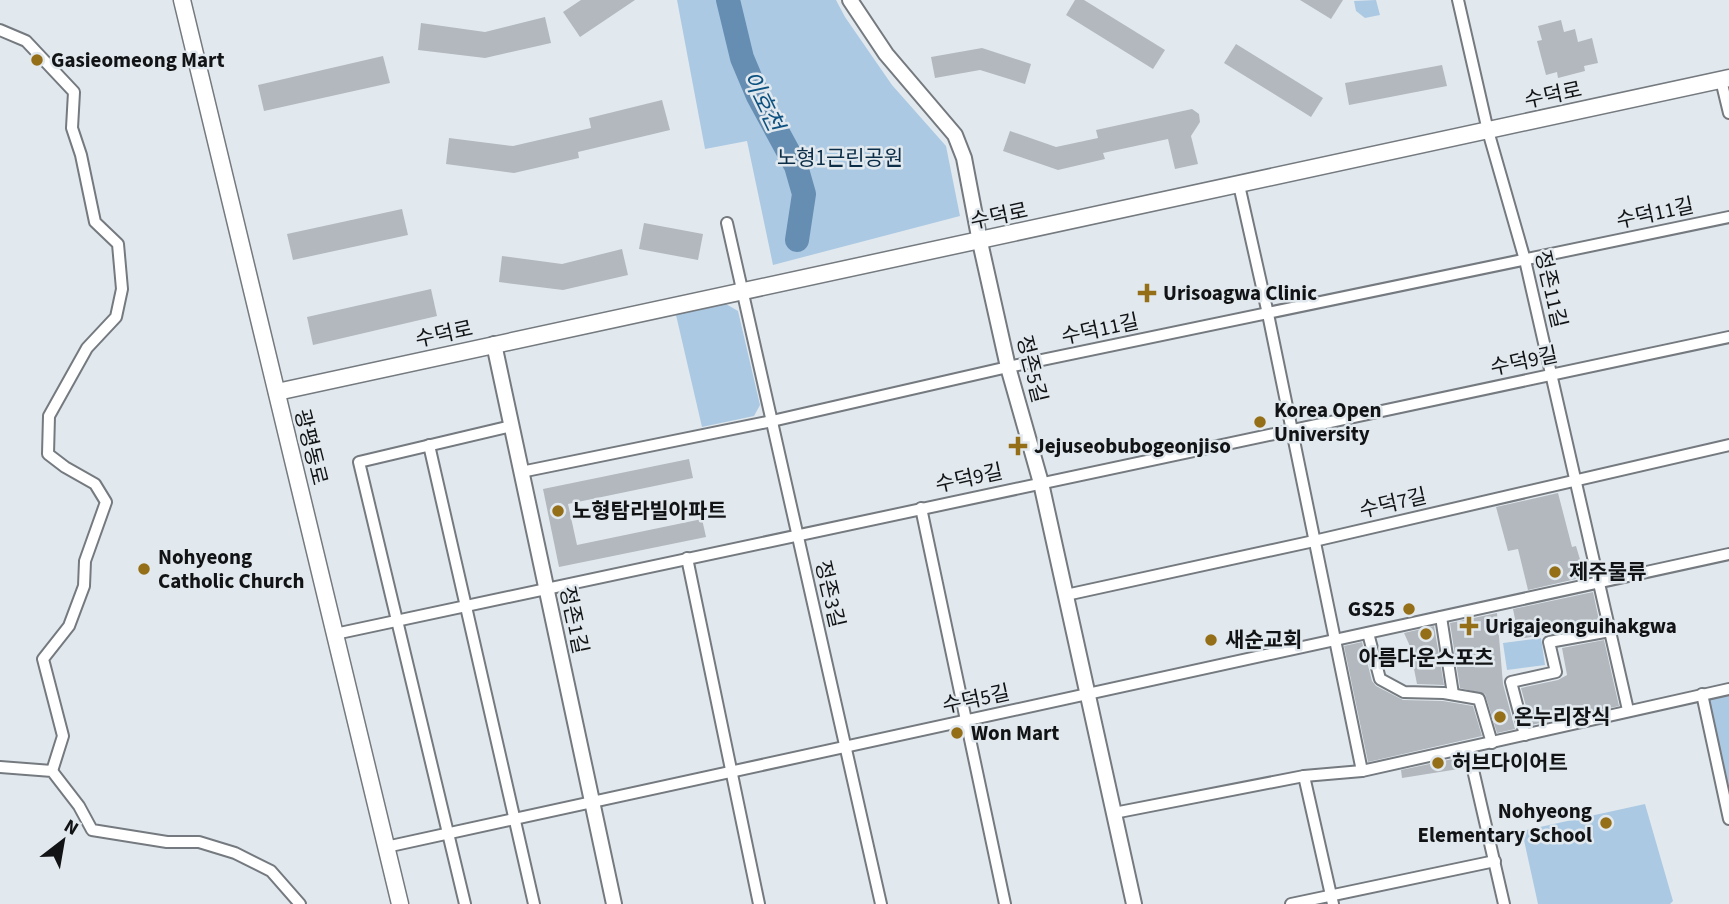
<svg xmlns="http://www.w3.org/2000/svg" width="1729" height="904" viewBox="0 0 1729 904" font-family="'Source Sans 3','Noto Sans KR',sans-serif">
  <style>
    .green { fill: #acc9e3 }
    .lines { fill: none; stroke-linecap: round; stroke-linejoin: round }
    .river { stroke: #658eb2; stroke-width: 24 }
    .building { fill: #b2b8be }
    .minor-casing { stroke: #747a7f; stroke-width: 14 }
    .tertiary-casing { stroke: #747a7f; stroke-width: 18 }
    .secondary-casing { stroke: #747a7f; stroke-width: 19 }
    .minor { stroke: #fff; stroke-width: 10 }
    .tertiary { stroke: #fff; stroke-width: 14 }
    .secondary { stroke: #fff; stroke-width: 16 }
    .poi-dot { fill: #956f18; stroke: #e2e9ee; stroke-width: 2.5 }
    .labels { text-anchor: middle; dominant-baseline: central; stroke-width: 5; stroke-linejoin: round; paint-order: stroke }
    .poi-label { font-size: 21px; font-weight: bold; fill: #111315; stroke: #e2e9ee; text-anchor: start }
    .street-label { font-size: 21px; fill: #111315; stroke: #e2e9ee }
    .park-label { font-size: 21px; fill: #0c2d47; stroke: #e2e9ee }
    .water-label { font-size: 23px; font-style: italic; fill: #0d5281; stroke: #e2e9ee }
  </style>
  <rect width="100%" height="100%" fill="#e2e9ee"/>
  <!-- green -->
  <g class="green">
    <path d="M677,0H836L845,17L892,85L946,146L960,216L773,265L747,141L705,149Z"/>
    <path d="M1376,0L1380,15L1365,18L1356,11L1354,1Z"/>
    <path d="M726,304L738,311L760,405L754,416L702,427L676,315Z"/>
    <path d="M1541,638L1545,665L1507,670L1503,643Z"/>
    <path d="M1729,689V813L1702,694Z"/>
    <path d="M1645,804L1673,901L1670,904H1538L1522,831Z"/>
  </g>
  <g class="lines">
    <!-- river -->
    <path class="river" d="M728,0L742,58L758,96L796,166L804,194L797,240"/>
  </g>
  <!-- building -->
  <g class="building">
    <path d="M581,0H635L580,37L563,12Z"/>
    <path d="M1075,0H1084L1165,50L1153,69L1066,15Z"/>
    <path d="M1300,0H1343L1331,19Z"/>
    <path d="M545,17L551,43L485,58L418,50L421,23L485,32Z"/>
    <path d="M1561,20L1564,32L1575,29L1578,42L1592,38L1598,63L1584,66L1585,71L1558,78L1557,72L1546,75L1537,41L1542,40L1538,26Z"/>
    <path d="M1236,44L1323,98L1311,117L1224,63Z"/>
    <path d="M982,48L1031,64L1025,84L980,70L935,78L931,57Z"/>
    <path d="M383,56L390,83L264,111L258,85Z"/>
    <path d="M1442,65L1447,86L1349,105L1345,83Z"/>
    <path d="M662,100L670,130L578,152L579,158L514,173L446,164L449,138L513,146L591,128L589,118Z"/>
    <path d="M1192,109L1199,114L1200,122L1191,136L1198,164L1175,169L1168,139L1103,153L1105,159L1058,170L1003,151L1010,131L1056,147L1098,138L1096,130Z"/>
    <path d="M402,209L408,235L293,260L287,234Z"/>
    <path d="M644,223L703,234L698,260L639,249Z"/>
    <path d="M622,249L628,275L563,290L499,282L502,256L562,264Z"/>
    <path d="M431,289L437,316L313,345L307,317Z"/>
    <path d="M689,459L693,478L568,504L577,545L702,519L706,537L559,567L543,489Z"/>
    <path d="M1558,493L1572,547L1576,546L1582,566L1576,579L1528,590L1518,549L1508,551L1496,507Z"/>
    <path d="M1593,592L1600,625L1519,639L1513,609Z"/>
    <path d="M1497,613L1503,684L1515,729L1497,733L1485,694L1460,688L1450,623Z"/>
    <path d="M1434,626L1444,685L1417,684L1409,644L1404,633Z"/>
    <path d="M1604,640L1619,706L1531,725L1521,688L1558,680L1567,675L1562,648Z"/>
    <path d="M1362,642L1372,681L1376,686L1403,700L1443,701L1473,706L1482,736L1368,762L1344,646Z"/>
    <path d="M1462,757L1465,768L1402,778L1401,770Z"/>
  </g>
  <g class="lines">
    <defs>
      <g id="minor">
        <path d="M1458,0L1488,131L1525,260L1628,710"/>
        <path d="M0,30L26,41L74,92L72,128L81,155L95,222L118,244L122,289L116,317L87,348L49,416L48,454L65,467L95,484L106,502L85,561L84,586L69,626L43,659L63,736L52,771"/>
        <path d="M1721,80L1729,113"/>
        <path d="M1239,185L1268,314L1362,771"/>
        <path d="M727,223L881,904"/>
        <path d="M429,445L534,904"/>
        <path d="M521,472L772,421L1008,367L1729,217"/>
        <path d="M921,508L1005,904"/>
        <path d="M687,558L759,904"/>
        <path d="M1066,595L1314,541L1729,445"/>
        <path d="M1441,617L1453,694"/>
        <path d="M1368,633L1380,679L1404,692L1444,693L1479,699L1492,743"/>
        <path d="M335,634L1729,337"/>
        <path d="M1702,694L1729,819"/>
        <path d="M1525,735L1511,682L1556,672L1549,642L1610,631"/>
        <path d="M1468,748L1504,904"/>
        <path d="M0,767L52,771L79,806L92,830L167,842H199L235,853L271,871L300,904"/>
        <path d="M1304,776L1333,904"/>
        <path d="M1114,813L1304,776L1362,771L1729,689"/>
        <path d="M386,847L1729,554"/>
        <path d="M465,904L359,462L511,426"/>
        <path d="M1291,904L1495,861"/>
      </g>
      <g id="tertiary">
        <path d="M850,0L886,54L955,135L964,158L980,242L1008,367L1041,483L1134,904"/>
        <path d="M494,344L614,904"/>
      </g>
      <g id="secondary">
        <path d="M182,0L400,904"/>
        <path d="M277,392L1729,78"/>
      </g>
    </defs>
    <!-- minor casing -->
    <use href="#minor" class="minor-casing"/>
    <!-- tertiary casing -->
    <use href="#tertiary" class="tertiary-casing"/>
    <!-- secondary casing -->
    <use href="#secondary" class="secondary-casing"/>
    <!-- minor -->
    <use href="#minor" class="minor"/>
    <!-- tertiary -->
    <use href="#tertiary" class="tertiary"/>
    <!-- secondary -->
    <use href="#secondary" class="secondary"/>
  </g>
  <!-- markers -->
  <g class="poi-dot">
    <circle cx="37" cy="60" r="7"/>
    <path d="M1143.5 282.5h7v7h7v7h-7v7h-7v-7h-7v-7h7z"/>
    <circle cx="1260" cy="422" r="7"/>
    <path d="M1014.5 435.5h7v7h7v7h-7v7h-7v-7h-7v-7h7z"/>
    <circle cx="558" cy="511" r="7"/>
    <circle cx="144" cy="569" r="7"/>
    <circle cx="1555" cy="572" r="7"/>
    <circle cx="1409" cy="609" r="7"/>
    <path d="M1465.5 615.5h7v7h7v7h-7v7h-7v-7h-7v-7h7z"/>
    <circle cx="1426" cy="634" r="7"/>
    <circle cx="1211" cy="640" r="7"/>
    <circle cx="1500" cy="717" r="7"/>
    <circle cx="957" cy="733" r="7"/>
    <circle cx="1438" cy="763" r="7"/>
    <circle cx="1606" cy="823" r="7"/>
  </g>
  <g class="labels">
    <!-- poi labels -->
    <g class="poi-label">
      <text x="51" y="60">Gasieomeong Mart</text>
      <text x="1163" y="293">Urisoagwa Clinic</text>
      <text x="1274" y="410">Korea Open<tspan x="1274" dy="24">University</tspan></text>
      <text x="1034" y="446">Jejuseobubogeonjiso</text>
      <text x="572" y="511">노형탐라빌아파트</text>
      <text x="158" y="557">Nohyeong<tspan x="158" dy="24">Catholic Church</tspan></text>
      <text x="1569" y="572">제주물류</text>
      <text x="1395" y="609" text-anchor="end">GS25</text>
      <text x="1485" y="626">Urigajeonguihakgwa</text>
      <text x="1225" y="640">새순교회</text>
      <text x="1426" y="658" text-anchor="middle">아름다운스포츠</text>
      <text x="1514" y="717">온누리장식</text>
      <text x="971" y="733">Won Mart</text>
      <text x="1452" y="763">허브다이어트</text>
      <text x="1592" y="811" text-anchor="end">Nohyeong<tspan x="1592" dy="24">Elementary School</tspan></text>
    </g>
    <!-- street labels -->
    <g class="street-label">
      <text transform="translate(1553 95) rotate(-12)">수덕로</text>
      <text transform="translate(1655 213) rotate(-12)">수덕11길</text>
      <text transform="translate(999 216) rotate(-12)">수덕로</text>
      <text transform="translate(1551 289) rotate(77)">정존11길</text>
      <text transform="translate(1100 329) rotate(-12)">수덕11길</text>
      <text transform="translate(444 334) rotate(-12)">수덕로</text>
      <text transform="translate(1524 361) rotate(-12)">수덕9길</text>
      <text transform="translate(1032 369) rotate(76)">정존5길</text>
      <text transform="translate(311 447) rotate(76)">광평동로</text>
      <text transform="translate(969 478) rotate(-12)">수덕9길</text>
      <text transform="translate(1393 503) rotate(-13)">수덕7길</text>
      <text transform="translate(830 594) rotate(77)">정존3길</text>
      <text transform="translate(574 620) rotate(78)">정존1길</text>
      <text transform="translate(976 699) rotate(-12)">수덕5길</text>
    </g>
    <!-- park labels -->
    <g class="park-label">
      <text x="840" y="158">노형1근린공원</text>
    </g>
    <!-- water labels -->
    <g class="water-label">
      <text transform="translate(763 101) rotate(64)">이호천</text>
    </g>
  </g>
  <!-- north arrow -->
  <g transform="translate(63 841) rotate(31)" stroke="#e2e9ee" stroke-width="5" paint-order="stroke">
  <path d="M0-5L12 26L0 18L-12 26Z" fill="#111315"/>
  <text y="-10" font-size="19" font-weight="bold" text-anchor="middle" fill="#111315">N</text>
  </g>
</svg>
